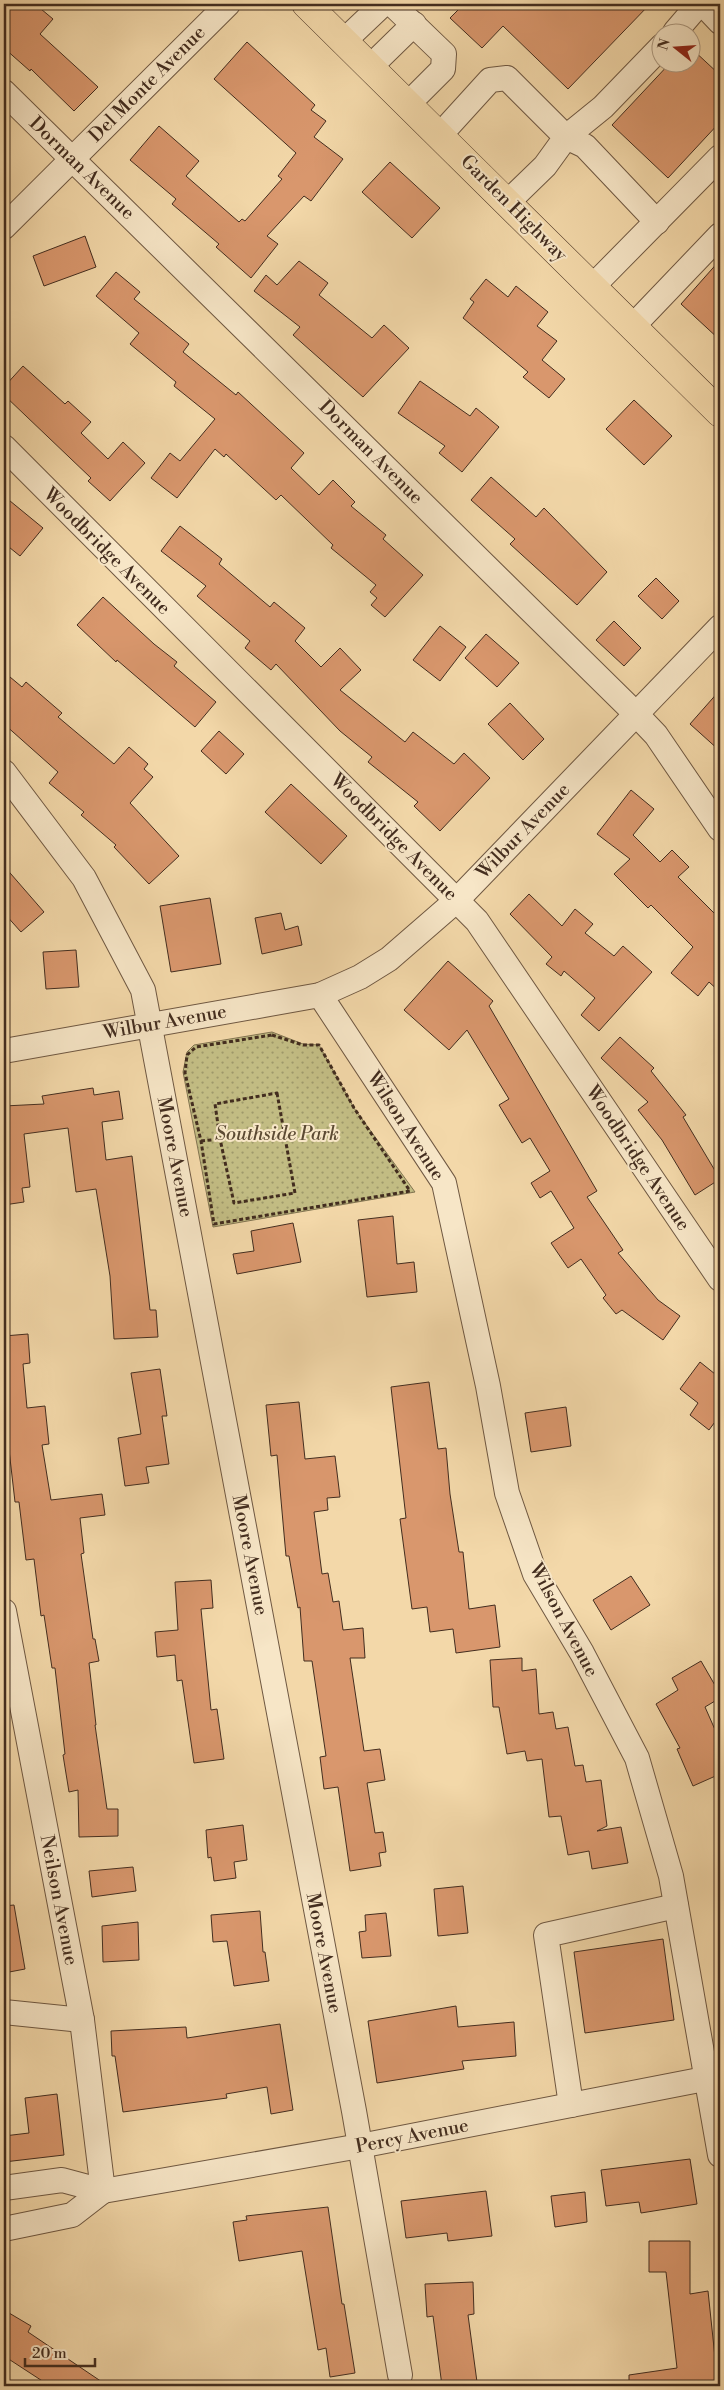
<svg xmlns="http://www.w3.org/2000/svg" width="724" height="2390" viewBox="0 0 724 2390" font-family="'Libre Bodoni',serif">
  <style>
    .grass { fill: url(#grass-dots); stroke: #827451 }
    .building { fill: #d9976d; stroke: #432d1f }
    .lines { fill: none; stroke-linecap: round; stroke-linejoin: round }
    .minor-casing { stroke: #6f5842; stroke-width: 26 }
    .major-casing { stroke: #432d1f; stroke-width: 29 }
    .path { stroke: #432d1f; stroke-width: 3; stroke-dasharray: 4 2.5; stroke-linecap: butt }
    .minor { stroke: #f7e6c7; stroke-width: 24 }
    .major { stroke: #f3d8a9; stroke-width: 28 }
    .labels { text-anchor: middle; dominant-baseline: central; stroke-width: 4; stroke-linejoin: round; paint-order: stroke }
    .street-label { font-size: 19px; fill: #432d1f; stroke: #f7e6c7 }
    .park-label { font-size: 19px; font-style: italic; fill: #5c4a33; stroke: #f7e6c7 }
  </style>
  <defs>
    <pattern id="grass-dots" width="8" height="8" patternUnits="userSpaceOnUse" patternTransform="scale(1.25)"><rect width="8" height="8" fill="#c2bc83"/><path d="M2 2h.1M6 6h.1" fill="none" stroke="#9f996b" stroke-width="1.8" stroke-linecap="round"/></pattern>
  </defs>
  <rect width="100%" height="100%" fill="#f3d8a9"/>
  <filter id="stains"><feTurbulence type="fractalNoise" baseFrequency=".004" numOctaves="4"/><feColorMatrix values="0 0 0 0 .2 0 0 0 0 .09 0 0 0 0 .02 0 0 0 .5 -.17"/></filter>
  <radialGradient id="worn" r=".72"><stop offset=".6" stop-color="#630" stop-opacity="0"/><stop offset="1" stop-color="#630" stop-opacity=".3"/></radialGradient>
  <!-- grass -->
  <path class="grass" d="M272,1032L303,1044L319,1045L354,1108L415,1192L213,1227L183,1072L187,1052L194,1045Z"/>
  <!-- building -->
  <g class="building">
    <path d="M4,4H35L53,19L40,34L98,87L74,111L31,69L30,71L4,48Z"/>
    <path d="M464,4H650L568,89L503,26L482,48L450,18Z"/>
    <path d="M247,42L315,105L311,110L326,121L314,137L343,159L311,201L304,196L267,236L278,244L251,278L216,247L219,244L172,204L176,199L130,160L159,126L199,161L186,176L239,222L242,219L245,221L282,179L278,176L296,153L214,79Z"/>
    <path d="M692,49L720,75V122L668,178L612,125L671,62H692Z"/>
    <path d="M390,162L440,208L412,238L362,192Z"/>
    <path d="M85,236L96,267L44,286L33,256Z"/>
    <path d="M720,260V340L681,304Z"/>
    <path d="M299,261L328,283L319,295L372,338L384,325L409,348L363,397L293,335L300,327L254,291L266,275L277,285Z"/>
    <path d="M116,272L140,292L134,299L189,344L183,352L236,395L238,392L304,453L291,468L319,495L333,480L355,502L351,506L386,535L383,539L423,575L385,617L371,605L377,598L370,592L376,585L331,548L333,545L281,495L276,500L226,454L224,457L215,449L177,498L151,478L170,453L180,461L215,419L174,386L176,382L130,344L139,333L96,296Z"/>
    <path d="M486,279L508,297L516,286L548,312L537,326L557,341L542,360L565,379L549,398L523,377L528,372L463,318L474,302L470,299Z"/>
    <path d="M23,366L65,404L68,401L91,422L81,433L108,459L123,442L145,463L110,501L88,481L91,478L4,395V387Z"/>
    <path d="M420,381L470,416L476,408L499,427L462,472L439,453L445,446L398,413Z"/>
    <path d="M634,400L672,436L644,465L606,429Z"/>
    <path d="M491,477L536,517L544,508L607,572L577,605L510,544L515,539L471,500Z"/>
    <path d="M4,496L43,528L20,556L4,543Z"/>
    <path d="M180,526L222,559L219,564L270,607L274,602L305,628L295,641L321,667L340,648L361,670L340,690L405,742L413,732L454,764L464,753L490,778L440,831L414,806L418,802L368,762L372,757L340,731L276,664L271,670L245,648L250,641L197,596L206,586L161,551Z"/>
    <path d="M656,578L679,601L662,619L638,596Z"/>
    <path d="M103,597L154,644L177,662L174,666L216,702L195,727L117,660L116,662L77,625Z"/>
    <path d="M614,621L641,648L624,666L596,640Z"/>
    <path d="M440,626L466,647L440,681L413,660Z"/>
    <path d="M486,634L519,663L497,687L465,658Z"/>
    <path d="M4,672L22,687L26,682L62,713L58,717L114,764L129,747L148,764L144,769L153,777L130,803L179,856L149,884L114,847L116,845L81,815L84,812L49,783L58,772L4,724Z"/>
    <path d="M720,690V751L690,724Z"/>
    <path d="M510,703L544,739L523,760L488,724Z"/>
    <path d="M219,731L244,754L226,774L201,751Z"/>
    <path d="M291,784L347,836L321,864L265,812Z"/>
    <path d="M631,790L654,809L633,835L660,862L672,850L689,867L678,877L720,919V992L709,982L698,996L671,973L693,947L651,905L648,908L614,874L630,859L597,834Z"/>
    <path d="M4,866L44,912L21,932L4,913Z"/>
    <path d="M529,894L562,926L575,909L593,924L585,933L614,956L623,946L652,972L599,1031L581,1015L595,998L564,971L561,976L546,964L552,957L510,914Z"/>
    <path d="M210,898L221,964L171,972L160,906Z"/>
    <path d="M281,913L285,930L298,926L302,945L262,954L255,918Z"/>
    <path d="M76,950L79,987L46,989L43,952Z"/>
    <path d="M448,961L493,1001L489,1006L597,1191L587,1197L623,1250L618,1253L658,1300L680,1316L663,1340L622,1310L616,1314L603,1298L606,1295L581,1259L568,1268L551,1243L574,1228L551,1191L540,1198L531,1183L550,1171L530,1138L522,1143L499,1105L509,1099L467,1030L449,1050L404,1010Z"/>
    <path d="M620,1037L654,1068L651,1071L686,1115L683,1117L720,1179L695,1195L662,1140L638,1110L648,1102L601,1058Z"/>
    <path d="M93,1088L94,1095L119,1091L123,1119L102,1122L106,1160L132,1156L150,1310H156L158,1337L114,1339L110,1276L96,1189L76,1192L68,1128L24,1134L30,1187L22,1188L24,1202L4,1205V1106L44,1104L42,1096Z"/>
    <path d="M393,1216L397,1264L414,1262L417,1292L367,1297L358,1220Z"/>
    <path d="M293,1223L301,1262L237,1274L233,1254L254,1251L251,1231Z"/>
    <path d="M28,1334L30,1363L23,1364L27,1408L45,1406L49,1444L42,1445L51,1500L102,1494L105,1515L80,1518L84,1553L81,1554L93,1639H95L99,1661L89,1663L96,1725H95L107,1809H118V1836L79,1837L78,1790L69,1792L63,1755L65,1754L55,1668H52L44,1615L41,1616L34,1559L26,1560L19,1502H15L4,1406V1336Z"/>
    <path d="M700,1362L720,1378V1415L709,1430L690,1415L698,1403L680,1389Z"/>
    <path d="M160,1369L167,1416H162L169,1464L146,1467L149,1483L125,1486L118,1438L141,1434L131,1373Z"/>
    <path d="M429,1382L438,1449L446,1448L450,1494L459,1552H463L469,1609L495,1605L500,1647L456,1653L453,1629L430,1632L427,1607L412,1609L400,1519L406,1518L391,1387Z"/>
    <path d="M299,1402L305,1459L335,1456L340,1497L327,1498L328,1510L314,1512L322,1574L328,1573L333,1602L339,1601L343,1630L363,1628L365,1658H350L364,1751L380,1749L385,1780L367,1783L375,1833L383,1832L386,1852L379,1853L381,1866L350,1871L338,1787L324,1789L320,1757L326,1756L312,1661H304L300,1607L298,1608L289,1556H286L277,1455L271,1456L266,1405Z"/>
    <path d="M566,1407L571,1446L531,1452L525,1413Z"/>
    <path d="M631,1576L650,1605L611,1630L593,1600Z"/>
    <path d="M211,1580L213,1608L201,1609L211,1710L217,1709L224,1759L194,1763L182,1680L177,1681L175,1655L157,1657L155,1632L178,1630L175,1582Z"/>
    <path d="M522,1658V1671L536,1669L539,1714L553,1712L556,1729L568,1727L575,1766L583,1765L586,1782L601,1780L607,1826L597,1831L621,1827L628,1863L592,1869L589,1851L568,1855L561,1816L549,1817L542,1759L527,1761L525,1751L507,1754L499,1707H493L490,1660Z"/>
    <path d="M701,1661L720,1694V1698L705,1707L720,1741V1774L693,1786L677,1749L680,1748L656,1704L678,1690L672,1678Z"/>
    <path d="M243,1825L247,1860L234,1862L236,1878L214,1881L211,1857L208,1858L206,1830Z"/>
    <path d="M133,1867L136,1891L92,1897L89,1871Z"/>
    <path d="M463,1886L468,1933L438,1936L434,1889Z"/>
    <path d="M14,1905L25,1969L4,1973V1906Z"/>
    <path d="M260,1911L263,1952H265L269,1981L234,1986L227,1941L213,1942L211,1915Z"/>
    <path d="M386,1913L391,1956L362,1958L359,1932L366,1931L365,1915Z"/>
    <path d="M138,1922L139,1960L103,1962L102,1926Z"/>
    <path d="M663,1939L674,2020L585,2033L574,1952Z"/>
    <path d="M456,2006L458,2027L514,2022L516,2056L462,2061L464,2069L377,2083L368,2021Z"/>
    <path d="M280,2024L293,2110L271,2114L267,2087L226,2094L227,2098L123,2112L115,2056H112L111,2031L186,2027L187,2038Z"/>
    <path d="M57,2094L64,2155L4,2162V2136L29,2133L25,2098Z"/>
    <path d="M690,2159L697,2204L641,2213L639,2202L606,2206L601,2170Z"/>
    <path d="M486,2191L492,2236L448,2241L447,2233L406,2238L401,2201Z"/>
    <path d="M585,2192L587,2222L555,2227L551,2196Z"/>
    <path d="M328,2207L342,2304H344L355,2373L330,2377L326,2348L318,2350L302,2251L239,2261L233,2222L247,2220L246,2216Z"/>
    <path d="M649,2241H690V2294L708,2291L718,2386H629V2375L677,2368L666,2272H649Z"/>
    <path d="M473,2282L474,2314L468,2315L477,2382L442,2386L433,2316L427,2317L425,2284Z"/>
    <path d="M4,2310L31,2326L28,2332L108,2386H50L4,2356Z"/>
  </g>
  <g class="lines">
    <defs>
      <g id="minor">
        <path d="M392,4L444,54L443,69L408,104"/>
        <path d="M703,4L720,22"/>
        <path d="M675,32L699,4"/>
        <path d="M344,41L383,4"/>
        <path d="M370,67L414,24"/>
        <path d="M4,92L636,714L656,735L720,829"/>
        <path d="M440,135L490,80L507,78L566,137L545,166L508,202"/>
        <path d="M657,222L585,146L566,137L603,107L662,46"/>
        <path d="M4,227L228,4"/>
        <path d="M593,286L720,157"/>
        <path d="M633,326L720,235"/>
        <path d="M4,447L477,921L720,1279"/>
        <path d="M4,772L84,878L143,990L354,2111L400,2375"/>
        <path d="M320,995L444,1183L488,1386L507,1493L535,1574L582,1653L637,1758L671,1876L720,2155"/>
        <path d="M4,1051L320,995L360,977L389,959L457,900L720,627"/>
        <path d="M4,1611L82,2020L103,2191"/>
        <path d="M4,2012L82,2020"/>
        <path d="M571,2105L546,1935L676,1906"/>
        <path d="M4,2188L62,2180L103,2191L360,2146L720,2076"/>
        <path d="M4,2229L72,2215L103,2191"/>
      </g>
      <path id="major" d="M306,4L720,413"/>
    </defs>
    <!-- minor casing -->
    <use href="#minor" class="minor-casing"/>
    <!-- major casing -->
    <use href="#major" class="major-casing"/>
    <!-- path -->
    <g class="path">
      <path d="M272,1035L303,1045H319L354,1108L410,1191L214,1224L201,1141L185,1073L187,1055L196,1047Z"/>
      <path d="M277,1093L295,1193L234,1203L220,1139L215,1104Z"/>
      <path d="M201,1141L220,1139"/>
    </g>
    <!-- minor -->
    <use href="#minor" class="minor"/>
    <!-- major -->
    <use href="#major" class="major"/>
  </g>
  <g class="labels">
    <!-- street labels -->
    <g class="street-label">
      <text transform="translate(147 84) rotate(-45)">Del Monte Avenue</text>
      <text transform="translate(82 168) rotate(44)">Dorman Avenue</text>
      <text transform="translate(514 208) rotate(45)">Garden Highway</text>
      <text transform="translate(371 452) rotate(45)">Dorman Avenue</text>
      <text transform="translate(107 551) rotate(45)">Woodbridge Avenue</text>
      <text transform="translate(523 831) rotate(-46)">Wilbur Avenue</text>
      <text transform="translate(394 837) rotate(45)">Woodbridge Avenue</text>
      <text transform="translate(165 1022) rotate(-10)">Wilbur Avenue</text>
      <text transform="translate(406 1126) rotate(57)">Wilson Avenue</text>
      <text transform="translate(175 1157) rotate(79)">Moore Avenue</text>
      <text transform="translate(638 1158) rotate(56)">Woodbridge Avenue</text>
      <text transform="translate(250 1555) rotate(79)">Moore Avenue</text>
      <text transform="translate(564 1620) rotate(62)">Wilson Avenue</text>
      <text transform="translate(59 1900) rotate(79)">Neilson Avenue</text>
      <text transform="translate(324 1953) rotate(79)">Moore Avenue</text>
      <text transform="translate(412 2136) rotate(-11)">Percy Avenue</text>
    </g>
    <!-- park labels -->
    <g class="park-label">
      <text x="277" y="1134">Southside Park</text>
    </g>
  </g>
  <!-- margin -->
  <rect width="724" height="2390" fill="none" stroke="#f3d8a9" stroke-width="20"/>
  <rect x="5" y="5" width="714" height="2380" fill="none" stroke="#432d1f" stroke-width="2.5"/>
  <rect x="10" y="10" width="704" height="2370" fill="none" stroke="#432d1f"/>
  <!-- north arrow -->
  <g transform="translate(676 48) rotate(287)"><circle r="24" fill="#f7e6c7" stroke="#af9c84"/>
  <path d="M0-4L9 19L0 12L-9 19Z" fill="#8f2418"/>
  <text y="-8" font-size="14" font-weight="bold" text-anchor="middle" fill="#432d1f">N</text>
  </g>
  <!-- scale -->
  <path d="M25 2358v8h70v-8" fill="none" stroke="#432d1f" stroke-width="2.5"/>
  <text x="32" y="2358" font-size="15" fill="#432d1f" stroke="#f7e6c7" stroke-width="4" paint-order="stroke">20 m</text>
  <rect width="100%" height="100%" filter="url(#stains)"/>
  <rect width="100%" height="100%" fill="url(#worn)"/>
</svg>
